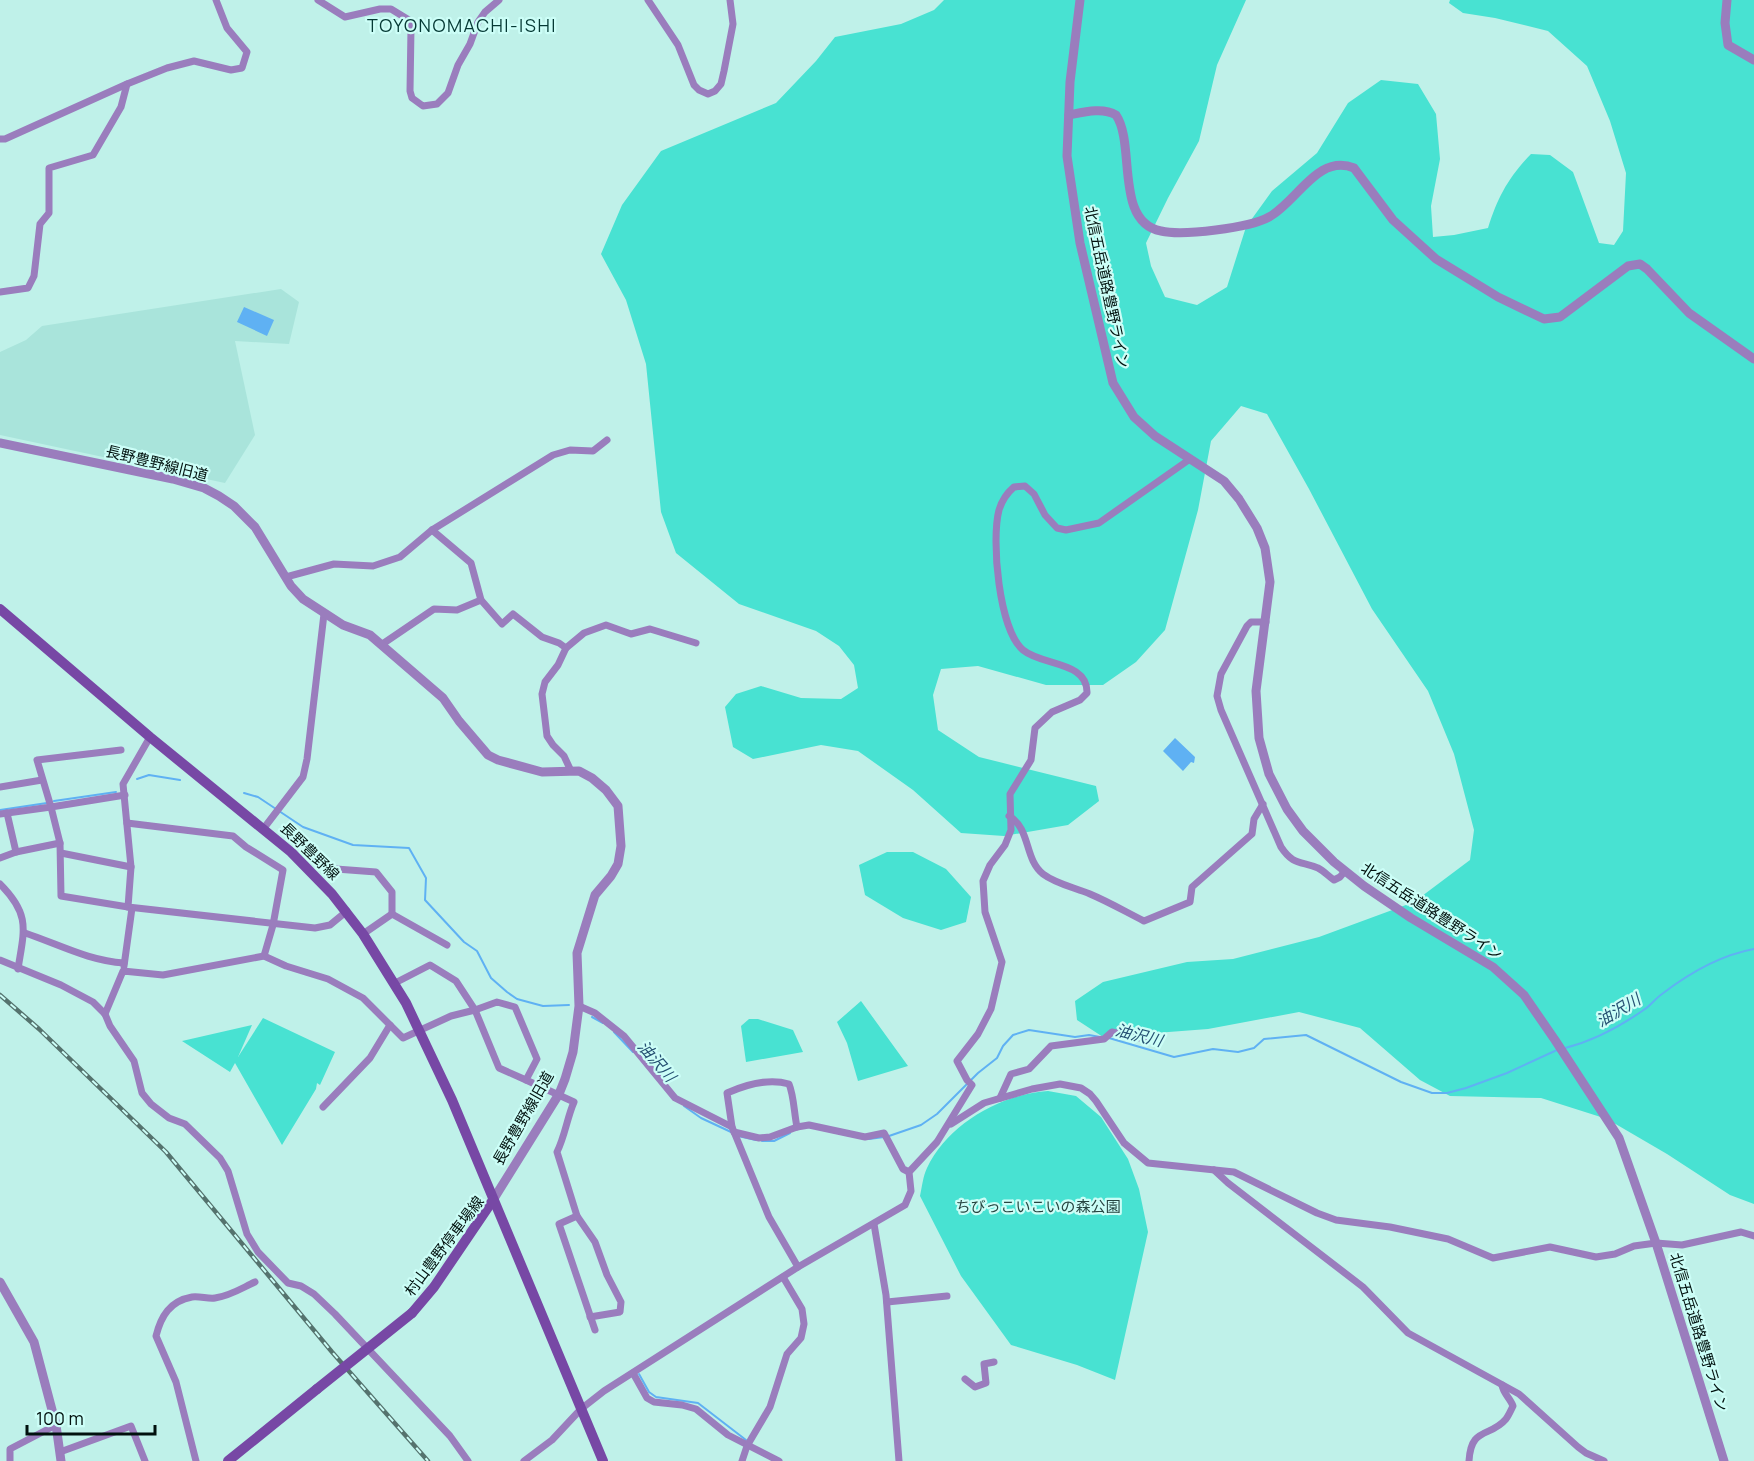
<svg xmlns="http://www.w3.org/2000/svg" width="1754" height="1461" viewBox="0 0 1754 1461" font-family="Manrope,'Noto Sans JP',sans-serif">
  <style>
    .built { fill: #a9e4db }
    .green { fill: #48e2d2 }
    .water { fill: #5fb1f3 }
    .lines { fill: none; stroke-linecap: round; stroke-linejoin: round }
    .stream { stroke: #5fb1f3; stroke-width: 2 }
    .minor { stroke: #9a7dbd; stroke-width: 7 }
    .tertiary { stroke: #9a7dbd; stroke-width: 9 }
    .secondary { stroke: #7748a5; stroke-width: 10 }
    .rail-casing { stroke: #55736e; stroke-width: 4.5 }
    .rail { stroke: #ccfef7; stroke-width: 2; stroke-dasharray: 7; stroke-linecap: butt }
    .secondary-bridge { stroke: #7748a5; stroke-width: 10 }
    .labels { text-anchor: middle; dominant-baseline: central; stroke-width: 4.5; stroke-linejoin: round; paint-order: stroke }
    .street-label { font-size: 15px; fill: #01110e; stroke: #ccfef7 }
    .park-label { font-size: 15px; fill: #25433f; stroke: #ccfef7 }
    .water-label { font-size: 16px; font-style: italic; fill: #255072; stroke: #ccfef7 }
    .quarter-label { font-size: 18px; letter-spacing: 1.5px; fill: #053934; stroke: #ccfef7 }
  </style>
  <rect width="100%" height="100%" fill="#bff1e9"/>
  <!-- built -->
  <path class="built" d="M281,289L299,302L289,344L235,341L255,435L225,483L0,435V352L26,340L42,326Z"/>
  <!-- green -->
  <g class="green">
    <path d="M944,0H1246L1217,65L1199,141L1168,198L1146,243L1151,266L1165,297L1197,305L1227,287L1246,227L1272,191L1317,153L1348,103L1381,80L1418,84L1436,114L1440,159L1431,206L1433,237L1454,235L1488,228C1498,197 1508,178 1531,154L1550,155L1573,172L1599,243L1614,245L1623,231L1626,173L1610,121L1587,66L1548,31L1495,18L1463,13L1449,3L1450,0H1754V1204L1730,1195L1667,1154L1607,1119L1541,1098L1450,1096L1420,1080L1360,1028L1299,1012L1208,1029L1103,1037L1077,1020L1075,1001L1103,982L1187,962L1233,959L1319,937L1414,902L1470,860L1474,830L1454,754L1428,691L1372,609L1309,489L1267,414L1241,406L1211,441L1198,510L1165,630L1136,662L1103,685H1046L978,666L941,669L933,695L938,730L979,757L1096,786L1099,801L1068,825L1004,836L961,833L913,790L858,751L821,745L753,759L733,747L725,707L736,694L761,686L801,698L841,699L858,688L854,665L839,646L816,631L739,604L676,553L661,512L646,364L626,300L601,254L622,205L661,151L776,103L816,61L835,37L901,24L934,10Z"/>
    <path d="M887,852H913L946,869L971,897L966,922L941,930L903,918L865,895L859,865Z"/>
    <path d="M861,1001L908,1066L858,1081L847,1043L837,1022Z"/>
    <path d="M263,1018L335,1052L320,1085L317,1083L316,1089L282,1145L235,1063L230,1072L182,1041L252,1025L238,1057Z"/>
    <path d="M749,1019H758L793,1030L803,1052L746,1062L741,1026Z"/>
    <path d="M1048,1091L1076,1096L1101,1117L1128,1159L1139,1189L1148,1232L1115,1380L1077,1365L1011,1345L961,1276L920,1196C922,1187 923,1176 927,1168C948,1124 1001,1094 1048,1091Z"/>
  </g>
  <!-- water -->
  <g class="water">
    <path d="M244,307L274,320L267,336L237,322Z"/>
    <path d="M1175,738L1195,757L1194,763L1191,762L1183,771L1163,751Z"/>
  </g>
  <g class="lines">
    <!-- stream -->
    <g class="stream">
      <path d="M137,779L149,775L180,780"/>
      <path d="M244,793L258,797L303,827L353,845L409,848L426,878L425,900L464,942L477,951L491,978L507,992L517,999L543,1006L569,1005"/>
      <path d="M54,801L116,792"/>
      <path d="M0,810L47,803"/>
      <path d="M592,1017L603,1023"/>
      <path d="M614,1032L633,1052"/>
      <path d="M1109,1038L1174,1057L1213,1049L1238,1052L1254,1048L1264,1039L1306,1035L1401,1082L1432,1093H1447L1466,1088L1507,1073L1557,1050"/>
      <path d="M1565,1048C1593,1041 1621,1026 1645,1009C1651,1005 1656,998 1662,994C1688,974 1721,955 1754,949"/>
      <path d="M684,1106L701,1118L731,1132"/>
      <path d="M738,1136L756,1140"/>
      <path d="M889,1136L921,1125L937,1114L978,1073L997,1058L1003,1046L1013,1035L1029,1030L1075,1037L1089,1035L1100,1037"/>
      <path d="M869,1139L884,1137"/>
      <path d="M762,1141H774L790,1133"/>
      <path d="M639,1374L649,1392L656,1397L698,1403L746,1440"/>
    </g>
    <!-- minor -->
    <g class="minor">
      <path d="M318,0L345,17L380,9H391L409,20L411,28L410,91L412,98L423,106L437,104L448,93L458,65L470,44L478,22L485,12L499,0"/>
      <path d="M648,0L678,45L694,85L699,90L708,94L715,91L721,84L724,71L733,24L730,0"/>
      <path d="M0,139H5L127,84L167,68L194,61L231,70L242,68L247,52L227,28L216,0"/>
      <path d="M0,292L28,288L34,276L40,224L49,213V168L93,155L121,107L127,84"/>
      <path d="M432,530L471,563L481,600L502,624L513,614L542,637L559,643L566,648L558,665L545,682L542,694L547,736L553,745L564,756L571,771"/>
      <path d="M286,577L334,564L373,566L400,557L432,530L553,455L570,450L593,451L607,440"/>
      <path d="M1266,622H1251L1247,626L1221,674L1217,696L1221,710L1281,847C1293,865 1300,861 1318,868C1324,871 1328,876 1334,880L1340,877L1345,871"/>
      <path d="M381,645L434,609L457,610L481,600"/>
      <path d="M566,648L584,633L606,625L631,634L650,629L696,643"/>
      <path d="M150,737L123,784L131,867L128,907L315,928L330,925L347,911"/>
      <path d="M0,787L42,780"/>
      <path d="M7,813L16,852"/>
      <path d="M0,814L51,807L37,760L121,750"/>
      <path d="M1009,816C1031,829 1024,859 1043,874C1056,884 1076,888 1090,894C1109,902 1126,912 1144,921L1190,902L1192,887L1252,834L1254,819L1263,804"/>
      <path d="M127,823L233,836L246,847L283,870L273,925L264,956"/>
      <path d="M264,828L303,777L307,759L324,614"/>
      <path d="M60,843L61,896L128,907"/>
      <path d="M61,853L131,867"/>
      <path d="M0,858L16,852L60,843L51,807L125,795"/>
      <path d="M336,869L376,872L392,892V914"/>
      <path d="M0,884C31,915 24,930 18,969"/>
      <path d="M25,933C58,944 89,961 124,963"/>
      <path d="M363,934L392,914L447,945"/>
      <path d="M0,960L61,985L93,1002L105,1014L110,1026L134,1061L142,1093L151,1104L169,1118L185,1124L220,1158L228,1171L247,1234L258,1252L288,1283L301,1286L314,1294L335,1314L450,1436L468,1461"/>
      <path d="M124,966L132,908"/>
      <path d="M395,983L430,965L456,981L475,1010L499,1068L526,1080"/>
      <path d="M579,1006L595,1013L624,1036L675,1098L732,1127L769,1217L798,1267"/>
      <path d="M105,1014L123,971L163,975L264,956L286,966L328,979L363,998L403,1038L451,1016L475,1010L497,1002L515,1007L537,1059L526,1080L574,1102C567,1118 565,1136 557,1152L577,1216L595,1242L607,1275L621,1302L620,1312L590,1317"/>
      <path d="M1000,1098L1011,1074L1029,1069L1051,1046L1104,1039L1112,1032L1145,1039"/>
      <path d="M323,1107L370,1058L390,1025"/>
      <path d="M951,1124L984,1103L1032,1089L1060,1084L1081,1088L1090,1094L1096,1101L1124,1143L1148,1163L1234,1172L1317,1213L1336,1220L1390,1227L1448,1239L1493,1258L1550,1247L1596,1257L1615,1254L1634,1246L1656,1243L1682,1245L1741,1232L1754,1236"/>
      <path d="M732,1127L727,1093C745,1085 769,1078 789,1084C794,1096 794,1113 797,1127"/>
      <path d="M734,1132L759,1138L770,1137L797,1127L809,1125L865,1137L884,1133L903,1169L909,1172"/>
      <path d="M1214,1170L1228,1183L1363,1287L1408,1333L1519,1394L1578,1447L1586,1453L1604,1461"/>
      <path d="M577,1216L559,1224L595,1330"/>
      <path d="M874,1224L886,1295L899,1461"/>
      <path d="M887,1302L947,1296"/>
      <path d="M633,1373L647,1398L654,1402L682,1405L696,1409L728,1435L779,1461"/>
      <path d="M965,1379L975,1387L986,1383L984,1364L994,1362"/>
      <path d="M60,1452L131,1426L145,1461"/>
      <path d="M10,1461V1449L56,1425"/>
      <path d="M196,1461L176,1382L156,1336C161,1316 170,1301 192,1297C200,1296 208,1299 215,1298C230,1296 242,1288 255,1282"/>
      <path d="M524,1461L552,1440L581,1409L604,1391L798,1267L905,1205L911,1191L909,1172L937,1142L972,1085L967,1080L957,1061L978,1034L991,1009L1002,962L985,912L983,881L990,865L1005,845L1011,830L1010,794L1031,760L1035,728L1052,712L1080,700L1087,693C1088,661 1042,666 1023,650C999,630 991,540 999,510C1002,500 1007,493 1014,487L1025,486L1034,494L1045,515L1057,528L1066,530L1099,523L1190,459"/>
      <path d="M742,1461L747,1446L770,1407L787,1354L801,1338L804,1324L802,1309L783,1277"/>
      <path d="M1469,1461C1471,1426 1490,1438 1506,1419C1509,1415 1511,1410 1513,1406C1510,1398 1503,1393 1502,1385"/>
    </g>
    <!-- tertiary -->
    <g class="tertiary">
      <path d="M1080,0L1070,82L1067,156L1080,243L1113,383L1134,417L1155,436L1224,481L1239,499L1257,528L1265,548L1270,582L1256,691L1259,738L1269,774L1287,809L1303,831L1334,862L1364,886L1411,918L1493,967L1524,995L1555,1040L1619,1138L1656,1243L1724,1461"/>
      <path d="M1727,0L1725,23L1728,45L1754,60"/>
      <path d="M1069,115C1084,112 1103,107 1116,115C1136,144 1114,222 1161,231C1183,236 1249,228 1269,217C1297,202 1318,153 1354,168L1393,220L1436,259L1498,297L1544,319L1560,317L1628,266L1640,264L1647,269L1689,313L1754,359"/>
      <path d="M0,443L173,479L204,488L219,496L234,506L255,527L291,586L303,599L343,625L370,635L443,698L459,721L488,755L498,760L542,772L579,771L592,778L606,790L618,806L621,846L618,864L611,876L595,895L577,953L579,1006L573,1052L565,1079L559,1094L493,1200"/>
      <path d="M0,1282L34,1342L56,1425L61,1461"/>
    </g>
    <!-- secondary -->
    <g class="secondary">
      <path d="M0,609L150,737L291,852L332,894L363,934L406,1003L452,1100L603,1461"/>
      <path d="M412,1313L434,1287L493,1200"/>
      <path d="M228,1461L317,1389"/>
    </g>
    <defs>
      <path id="rail" d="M0,995L39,1029L166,1152L332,1352L428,1461"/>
    </defs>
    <!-- rail casing -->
    <use href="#rail" class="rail-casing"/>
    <!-- rail -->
    <use href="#rail" class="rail"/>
    <!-- secondary-bridge -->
    <path class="secondary-bridge" d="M317,1389L412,1313"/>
  </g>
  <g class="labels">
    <!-- street labels -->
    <g class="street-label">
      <text transform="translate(1107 287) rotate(78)">北信五岳道路豊野ライン</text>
      <text transform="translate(157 463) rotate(14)">長野豊野線旧道</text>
      <text transform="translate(310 851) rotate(44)">長野豊野線</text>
      <text transform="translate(1432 911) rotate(33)">北信五岳道路豊野ライン</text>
      <text transform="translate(523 1118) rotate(-60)">長野豊野線旧道</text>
      <text transform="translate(444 1246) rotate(-53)">村山豊野停車場線</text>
      <text transform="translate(1699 1332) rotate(73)">北信五岳道路豊野ライン</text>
    </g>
    <!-- park labels -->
    <g class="park-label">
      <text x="1038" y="1206">ちびっこいこいの森公園</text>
    </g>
    <!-- water labels -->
    <g class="water-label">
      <text transform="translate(1618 1010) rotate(-31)">油沢川</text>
      <text transform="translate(1139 1035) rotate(14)">油沢川</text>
      <text transform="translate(657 1061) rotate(49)">油沢川</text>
    </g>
    <!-- quarter labels -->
    <g class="quarter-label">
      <text x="462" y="25">TOYONOMACHI-ISHI</text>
    </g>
  </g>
  <!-- scale -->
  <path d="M27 1425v9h128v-9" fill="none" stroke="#01110e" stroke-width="3"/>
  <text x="36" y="1425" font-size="18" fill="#01110e" stroke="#ccfef7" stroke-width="4.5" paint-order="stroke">100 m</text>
</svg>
